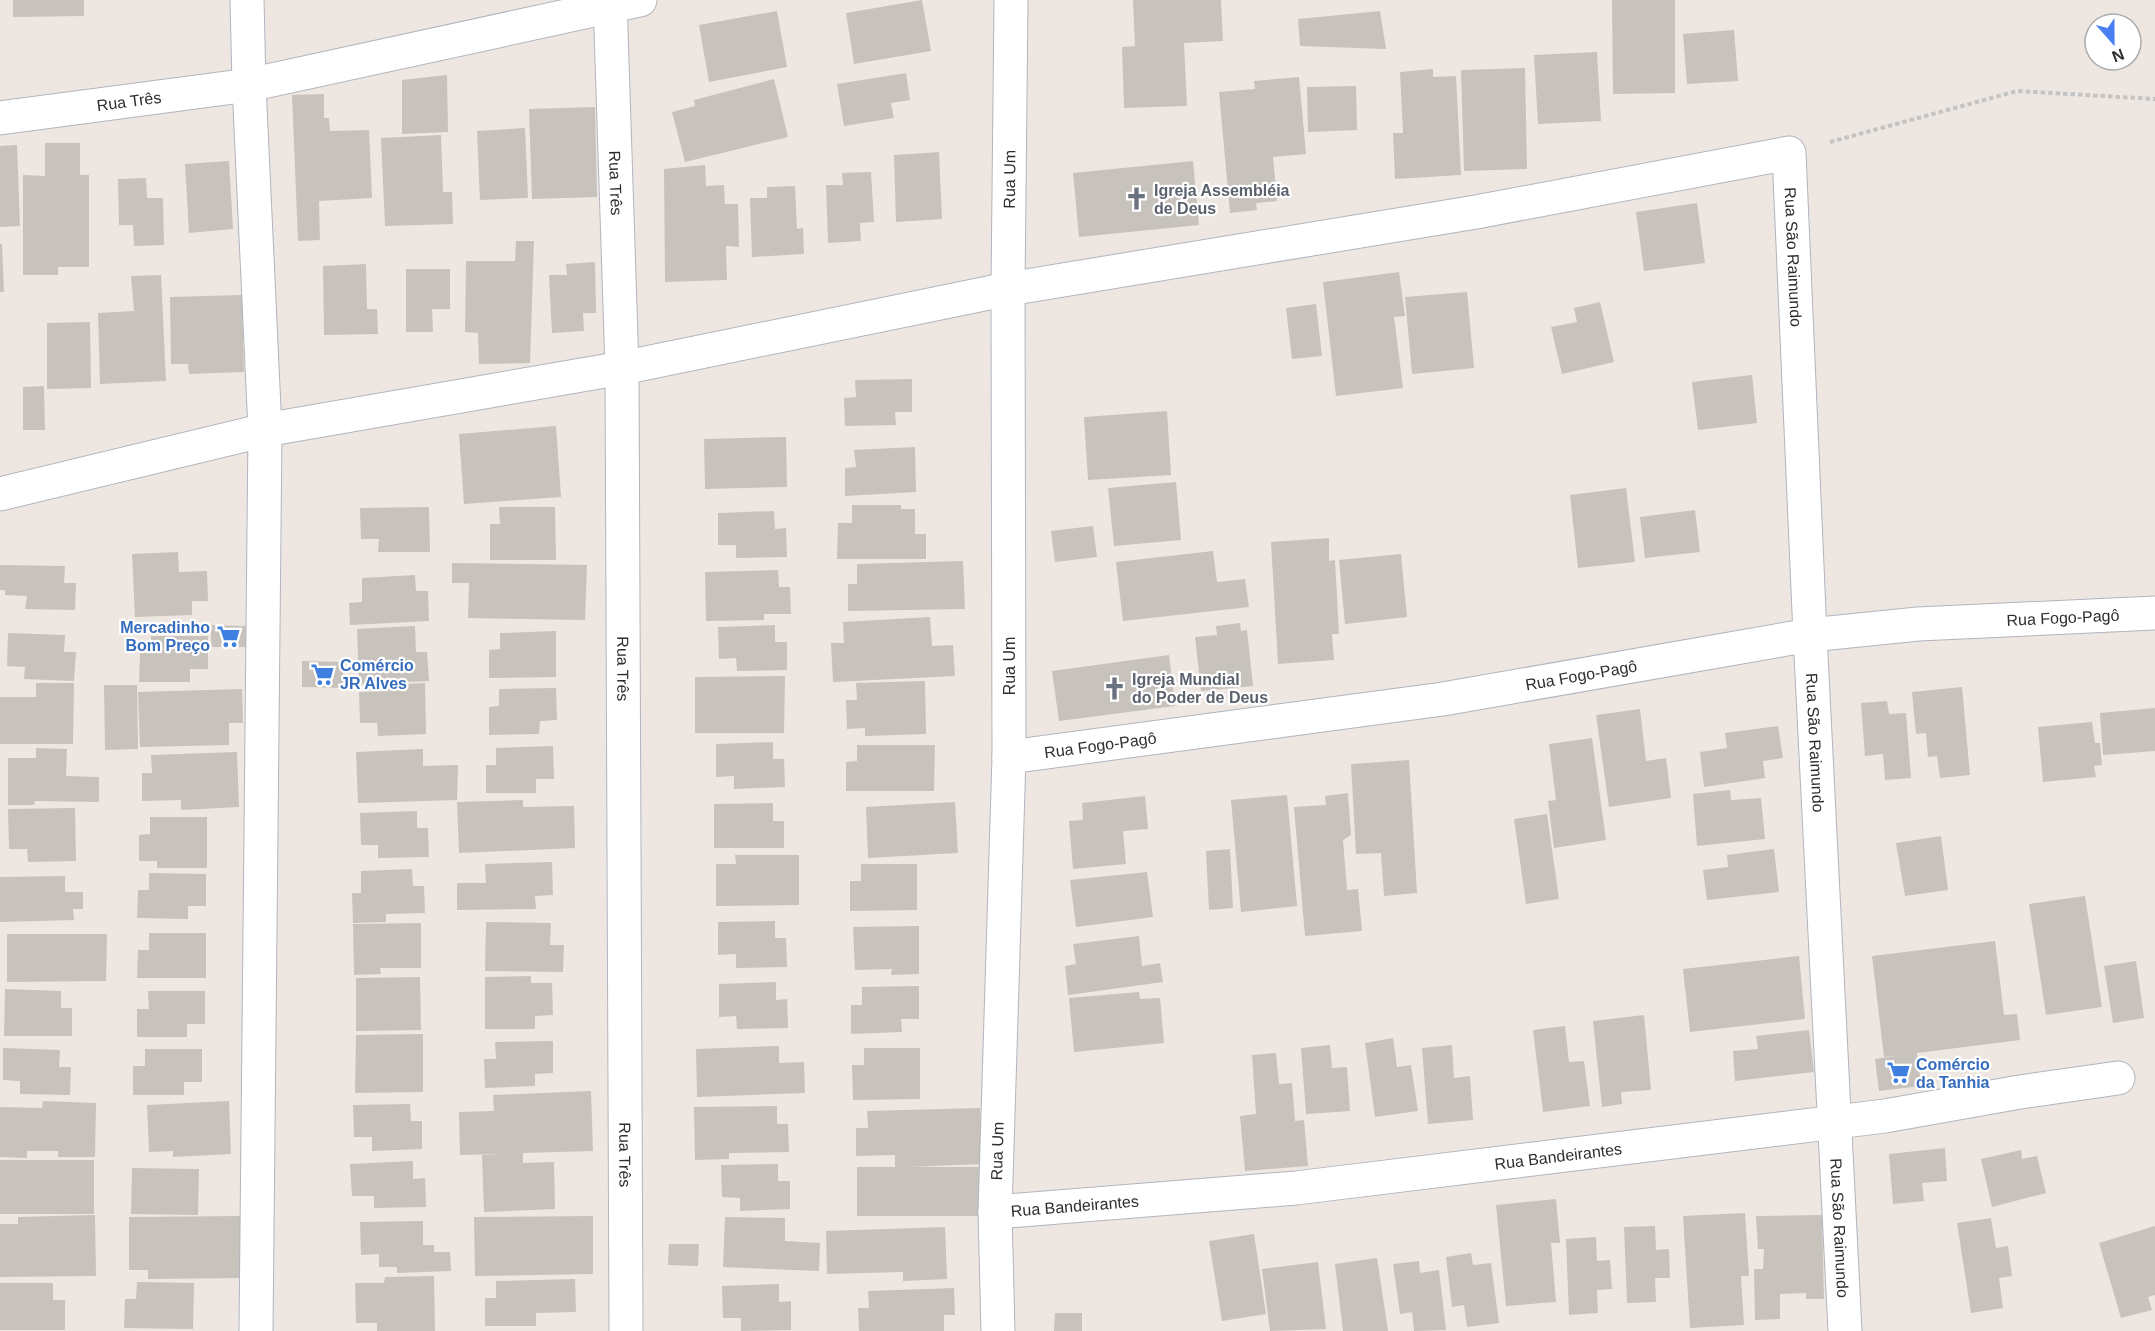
<svg xmlns="http://www.w3.org/2000/svg" width="2155" height="1331" viewBox="0 0 2155 1331" font-family="Helvetica,sans-serif">
  <style>
    .building { fill: #c7c2bc }
    .lines { fill: none; stroke-linecap: round; stroke-linejoin: round }
    .minor-casing { stroke: #b1b5bd; stroke-width: 35 }
    .path { stroke: #c4c4c4; stroke-width: 4; stroke-dasharray: 4.5 3; stroke-linecap: butt }
    .minor { stroke: #fff; stroke-width: 33 }
    .labels { text-anchor: middle; dominant-baseline: central; stroke-width: 4.5; stroke-linejoin: round; paint-order: stroke }
    .street-label { font-size: 16px; fill: #2e2e2e; stroke: #fff }
    .worship-label { font-size: 16px; font-weight: bold; fill: #5b616d; stroke: #fff; text-anchor: start }
    .shop-label { font-size: 16px; font-weight: bold; fill: #366cbe; stroke: #fff; text-anchor: start }
  </style>
  <rect width="100%" height="100%" fill="#eee7e1"/>
  <!-- building -->
  <g class="building">
    <path d="M13,0H84V16L13,17Z"/>
    <path d="M922,0L931,51L854,64L846,13Z"/>
    <path d="M1133,0H1221L1223,41L1184,43L1187,106L1124,108L1122,47L1135,46Z"/>
    <path d="M1612,0H1675V93L1613,94Z"/>
    <path d="M777,11L787,67L709,82L699,25Z"/>
    <path d="M1380,11L1386,49L1300,46L1298,19Z"/>
    <path d="M1734,30L1738,81L1687,84L1683,34Z"/>
    <path d="M1597,52L1601,121L1538,124L1534,55Z"/>
    <path d="M1525,68L1527,169L1464,171L1461,70Z"/>
    <path d="M1433,69V77L1456,76L1461,175L1395,179L1393,133H1403L1400,72Z"/>
    <path d="M906,73L910,100L891,103L894,118L844,126L837,84Z"/>
    <path d="M447,75L448,132L402,134V80Z"/>
    <path d="M1299,77L1306,154L1273,157L1277,201L1256,203L1257,210L1230,213L1219,92L1255,89L1254,81Z"/>
    <path d="M774,79L788,137L685,162L672,112L695,106L694,100Z"/>
    <path d="M1356,86L1357,130L1308,132L1307,87Z"/>
    <path d="M324,94V118H329L330,131L369,130L372,198L319,201L320,240L298,241L292,95Z"/>
    <path d="M595,107L597,197L532,199L529,109Z"/>
    <path d="M525,128L528,198L480,200L477,131Z"/>
    <path d="M441,135L443,192H452L453,224L385,226L381,138Z"/>
    <path d="M45,143H80V175H89V267H58V275H23V175L45,176Z"/>
    <path d="M17,145L20,226L0,227V146Z"/>
    <path d="M939,152L942,219L896,222L894,155Z"/>
    <path d="M229,161L233,229L189,233L185,164Z"/>
    <path d="M1193,161L1199,225L1079,237L1073,173Z"/>
    <path d="M705,165L706,186L724,185L725,204H738L739,247L726,246L727,280L665,282L664,169Z"/>
    <path d="M871,172L874,222L860,223L861,241L828,243L826,185H843L842,173Z"/>
    <path d="M146,178L147,198H163L164,245L134,246L133,225H119L118,179Z"/>
    <path d="M795,186L797,229L803,228L804,254L752,257L750,198H767V187Z"/>
    <path d="M1697,203L1705,263L1644,271L1636,212Z"/>
    <path d="M516,241H534L530,363L479,364L478,333L465,332L466,261H515Z"/>
    <path d="M0,244H2L4,292H0Z"/>
    <path d="M595,262L596,313H583L584,331L552,333L549,275H567L566,264Z"/>
    <path d="M366,264L367,309H377L378,334L324,335L323,266Z"/>
    <path d="M406,269H450V309H432L433,332H406Z"/>
    <path d="M1399,272L1405,316L1394,317L1403,388L1336,396L1323,282Z"/>
    <path d="M161,275L166,381L100,384L98,313L134,311L131,276Z"/>
    <path d="M1467,292L1474,368L1412,374L1405,297Z"/>
    <path d="M242,295L244,372L189,374L188,364H171L170,297Z"/>
    <path d="M1600,302L1614,362L1562,374L1551,327L1577,322L1574,308Z"/>
    <path d="M1316,304L1322,356L1292,359L1286,308Z"/>
    <path d="M90,322L91,388L47,389V323Z"/>
    <path d="M1752,375L1757,423L1698,430L1692,382Z"/>
    <path d="M912,379V412H895L896,425L845,426L844,398L856,397L855,380Z"/>
    <path d="M44,386L45,430H23V387Z"/>
    <path d="M1167,411L1171,475L1088,480L1084,417Z"/>
    <path d="M556,426L561,497L464,504L459,434Z"/>
    <path d="M786,437L787,487L705,489L704,439Z"/>
    <path d="M915,447L916,492L845,496V468L856,467L854,450Z"/>
    <path d="M1176,482L1181,540L1114,546L1108,488Z"/>
    <path d="M1626,488L1635,562L1578,568L1570,495Z"/>
    <path d="M852,505H901V509H915V534H926V559H837L838,523H852Z"/>
    <path d="M429,507L430,552H378L379,539H361L360,508Z"/>
    <path d="M499,507H555L556,560H490V524H500Z"/>
    <path d="M1695,510L1700,552L1645,558L1640,517Z"/>
    <path d="M774,511L775,529L786,528L787,557L736,558V545H718V513Z"/>
    <path d="M1093,526L1097,557L1055,562L1051,531Z"/>
    <path d="M1329,538V561L1335,560L1339,634H1332L1334,660L1278,664L1271,542Z"/>
    <path d="M1213,551L1217,582L1245,579L1249,607L1123,621L1116,562Z"/>
    <path d="M178,552L179,572L207,571L208,601H192V615L135,617L132,554Z"/>
    <path d="M1401,554L1407,617L1345,624L1339,560Z"/>
    <path d="M963,561L965,609L848,611V584H857V564Z"/>
    <path d="M452,563L587,565L585,620L468,618L469,583H452Z"/>
    <path d="M0,565L65,566L64,583H76L75,610L25,609L27,596L5,595V590H0Z"/>
    <path d="M778,570L779,587H790L791,614H764V620L706,621L705,572Z"/>
    <path d="M415,575L416,591H428L429,621L350,625L349,603L362,602V578Z"/>
    <path d="M930,617L932,646L953,645L955,676L833,682L831,643H844L843,622Z"/>
    <path d="M1240,623L1241,631L1247,630L1253,686L1201,691L1195,637L1217,635L1216,626Z"/>
    <path d="M211,625L246,626V647H211Z"/>
    <path d="M775,625V642H787V670L737,671L736,658L719,659L718,627Z"/>
    <path d="M415,626L416,652H427L429,681L359,684L357,629Z"/>
    <path d="M556,631V677L489,678V650L500,649V633Z"/>
    <path d="M8,633L65,635L64,652H76L74,681L24,679L25,667L7,666Z"/>
    <path d="M151,636H208V669H190V682H139L140,653H151Z"/>
    <path d="M1169,655L1175,706L1059,721L1052,671Z"/>
    <path d="M302,661L343,662V688L302,687Z"/>
    <path d="M785,676L784,733H695V677Z"/>
    <path d="M925,681L926,734L865,736V728L847,729L846,700H857L856,683Z"/>
    <path d="M36,683H74L73,744H0V697H36Z"/>
    <path d="M425,683L426,734L378,736L377,723H360L359,692L385,691V685Z"/>
    <path d="M104,685H137L138,749L105,750Z"/>
    <path d="M1962,687L1970,775L1940,778L1937,756L1928,757L1926,733L1916,734L1912,692Z"/>
    <path d="M556,688L557,720L540,721L539,734L489,735V707L499,706V689Z"/>
    <path d="M242,689L243,723H229V745L140,747L138,692Z"/>
    <path d="M1887,701L1889,714L1906,713L1911,778L1885,780L1883,754L1865,756L1861,703Z"/>
    <path d="M2155,708V751L2103,755L2100,713Z"/>
    <path d="M1640,709L1646,761L1666,758L1671,798L1609,807L1596,715Z"/>
    <path d="M2092,722L2095,743H2100L2102,765L2094,766L2096,777L2043,782L2038,727Z"/>
    <path d="M1778,726L1783,758L1763,761L1765,778L1704,787L1700,752L1727,748L1725,733Z"/>
    <path d="M1592,738L1606,840L1554,848L1548,801L1556,800L1549,744Z"/>
    <path d="M773,742V759H784L785,787L734,789V776L716,777V744Z"/>
    <path d="M857,745H935L934,791H846V762L857,761Z"/>
    <path d="M553,746L554,779H536V793H486V765H496V748Z"/>
    <path d="M36,748L67,749L66,776L99,777V802L35,801L34,805H8V758H36Z"/>
    <path d="M423,749V766L458,765L457,800L358,803L356,752Z"/>
    <path d="M237,752L239,807L181,810V800L142,801V773H152L151,755Z"/>
    <path d="M1409,760L1417,893L1384,896L1381,853L1356,854L1351,764Z"/>
    <path d="M1730,790L1731,800L1761,798L1765,839L1697,846L1693,794Z"/>
    <path d="M1348,793L1351,835L1343,840L1347,890L1358,889L1362,931L1305,936L1294,807L1326,805L1325,796Z"/>
    <path d="M1287,795L1297,906L1241,912L1231,800Z"/>
    <path d="M1145,796L1148,829L1123,831L1126,864L1073,869L1069,821L1083,820L1082,803Z"/>
    <path d="M523,800V807L574,806L575,848L459,853L457,802Z"/>
    <path d="M955,802L958,853L868,858L866,807Z"/>
    <path d="M773,803V821H784V848H714V804Z"/>
    <path d="M75,808L76,861L28,862L27,849H9L8,809Z"/>
    <path d="M417,811V828H428L429,857L378,858V845H361L360,813Z"/>
    <path d="M1547,814L1559,899L1526,904L1514,819Z"/>
    <path d="M150,817H207V868H157V861H139V835L150,834Z"/>
    <path d="M1941,836L1948,890L1905,896L1896,843Z"/>
    <path d="M1230,849L1233,908L1209,910L1206,851Z"/>
    <path d="M1774,849L1779,892L1707,900L1703,870L1728,867L1727,855Z"/>
    <path d="M735,855H799V905L716,906V864H736Z"/>
    <path d="M552,862L553,895L535,896L536,909L457,910V883H486L485,864Z"/>
    <path d="M861,864H917V910L850,911V881H861Z"/>
    <path d="M412,869L413,886H424L425,913L386,914V922L353,923L352,893H361V871Z"/>
    <path d="M1147,872L1153,917L1076,927L1070,880Z"/>
    <path d="M149,873L206,874V906H188V919L137,918L138,890H149Z"/>
    <path d="M65,876V892H83V909H73L74,920L0,922V877Z"/>
    <path d="M2085,896L2102,1007L2046,1015L2029,904Z"/>
    <path d="M775,921V938H786L787,967L736,968V954L718,955V922Z"/>
    <path d="M486,922L551,923L550,945H564L563,972L485,971Z"/>
    <path d="M421,923V968H380L381,974L354,975L353,924Z"/>
    <path d="M919,926V974L891,975L892,969L855,970L853,927Z"/>
    <path d="M149,933H206V978H137L138,950H149Z"/>
    <path d="M7,934H107L106,981L7,982Z"/>
    <path d="M1139,936L1142,966L1160,963L1163,982L1068,995L1065,966L1076,964L1073,944Z"/>
    <path d="M1995,941L2004,1015L2017,1014L2020,1040L1917,1053L1921,1086L1879,1091L1875,1059L1897,1056L1884,1057L1872,956Z"/>
    <path d="M1799,956L1805,1019L1690,1032L1683,969Z"/>
    <path d="M2136,961L2144,1018L2113,1023L2104,966Z"/>
    <path d="M531,976V983H552L553,1015L535,1016V1029H485V977Z"/>
    <path d="M420,977L421,1030L356,1031V978Z"/>
    <path d="M776,982V1000L787,999L788,1028L737,1029L736,1016L719,1017V984Z"/>
    <path d="M919,986V1019H901L902,1032L851,1034V1005H862V987Z"/>
    <path d="M5,989L61,991V1008H72V1036H4Z"/>
    <path d="M148,991H205V1024H187V1037H137V1009H149Z"/>
    <path d="M1139,992L1140,999L1160,998L1164,1043L1074,1052L1069,998Z"/>
    <path d="M1644,1015L1651,1090L1621,1092L1622,1104L1602,1107L1593,1021Z"/>
    <path d="M1565,1026L1569,1062L1584,1061L1590,1106L1543,1112L1533,1030Z"/>
    <path d="M1809,1030L1814,1072L1735,1081L1733,1051L1758,1049L1756,1036Z"/>
    <path d="M423,1034V1092L355,1093L356,1035Z"/>
    <path d="M1393,1038L1397,1067L1411,1065L1418,1111L1375,1117L1365,1043Z"/>
    <path d="M553,1041V1073L535,1074V1086L485,1088L484,1059H496L495,1042Z"/>
    <path d="M1330,1045L1332,1068L1347,1067L1350,1111L1306,1114L1301,1048Z"/>
    <path d="M1452,1045L1454,1078L1470,1076L1473,1120L1428,1124L1422,1048Z"/>
    <path d="M779,1046V1063L804,1062L805,1093L697,1097L696,1049Z"/>
    <path d="M3,1048L60,1050L59,1067H71L70,1095L20,1094V1081L3,1080Z"/>
    <path d="M864,1048H920V1099L853,1100L852,1065H864Z"/>
    <path d="M145,1049H202V1082H184V1095H133V1066H145Z"/>
    <path d="M1276,1053L1279,1084L1292,1083L1295,1121L1304,1120L1308,1166L1245,1171L1240,1116L1256,1114L1252,1055Z"/>
    <path d="M591,1091L593,1151L523,1153V1163L554,1162L555,1209L484,1212L482,1155L502,1154L460,1155L459,1112L494,1111L493,1095Z"/>
    <path d="M43,1101L96,1103L95,1157H58V1151H27V1158L0,1157V1107L42,1108Z"/>
    <path d="M229,1101L231,1154L173,1157V1151L149,1152L147,1105Z"/>
    <path d="M410,1104L411,1121H422V1149L372,1151V1137H354L353,1105Z"/>
    <path d="M777,1106V1124H788L789,1152L729,1153V1159L695,1160L694,1107Z"/>
    <path d="M980,1108L981,1164L909,1167H984V1216H857V1167H895V1155L856,1156V1128H868L867,1111Z"/>
    <path d="M1945,1148L1947,1181L1922,1183L1924,1201L1893,1204L1889,1154Z"/>
    <path d="M2021,1150L2022,1159L2037,1156L2046,1193L1992,1207L1981,1159Z"/>
    <rect x="0" y="1160" width="94" height="54"/>
    <path d="M413,1161V1179L425,1178L426,1207L374,1208V1196H352L350,1164Z"/>
    <path d="M778,1164V1181H790V1209L740,1211V1198L722,1197L721,1165Z"/>
    <path d="M132,1168L199,1169L198,1215L131,1214Z"/>
    <path d="M1556,1199L1560,1243H1551L1556,1302L1506,1306L1496,1205Z"/>
    <path d="M1745,1213L1749,1276H1741L1744,1325L1690,1328L1683,1216Z"/>
    <path d="M95,1215L96,1276L0,1277V1224H18V1217Z"/>
    <path d="M1822,1215L1824,1299H1806V1293L1780,1294V1319L1755,1320L1754,1269H1763L1764,1249H1758L1756,1216Z"/>
    <path d="M244,1216V1278L148,1279V1270H129V1217Z"/>
    <path d="M593,1216V1274L475,1276L474,1217Z"/>
    <path d="M725,1217L785,1218V1241L820,1243L819,1271L723,1267Z"/>
    <path d="M1991,1218L1996,1248L2008,1246L2012,1276L1999,1278L2003,1308L1971,1313L1957,1223Z"/>
    <path d="M423,1221V1245H434V1252H450L451,1271L397,1273V1267H379V1254L361,1255L360,1222Z"/>
    <path d="M1655,1226L1656,1250L1669,1249L1670,1278H1655L1656,1302L1627,1303L1624,1227Z"/>
    <path d="M2155,1226V1295L2148,1297L2152,1310L2121,1318L2099,1243Z"/>
    <path d="M945,1227L947,1279L903,1281V1272L827,1274L826,1231Z"/>
    <path d="M1254,1234L1266,1314L1222,1321L1209,1241Z"/>
    <path d="M1596,1237L1597,1261L1610,1260L1612,1289L1597,1290L1598,1313L1569,1315L1566,1239Z"/>
    <path d="M669,1244H699L698,1266L668,1265Z"/>
    <path d="M1471,1253L1473,1265L1491,1263L1499,1323L1467,1327L1464,1305L1452,1307L1446,1257Z"/>
    <path d="M1377,1258L1388,1331H1343L1335,1264Z"/>
    <path d="M1419,1261L1420,1273L1439,1270L1446,1330L1414,1331L1412,1312L1400,1314L1393,1264Z"/>
    <path d="M1318,1262L1326,1329L1270,1331L1262,1269Z"/>
    <path d="M434,1276L435,1331H377V1323H356L355,1283H384L385,1277Z"/>
    <path d="M575,1279L576,1312L536,1313V1326H485V1298H496V1281Z"/>
    <path d="M137,1282L194,1283L193,1329L124,1328L125,1299H136Z"/>
    <path d="M0,1283H53V1300H65V1330H0Z"/>
    <path d="M779,1284V1302L791,1301V1330L741,1331V1318H723L722,1286Z"/>
    <path d="M954,1288L955,1315H944V1331H859L858,1308H869L868,1291Z"/>
    <path d="M1055,1313H1082V1331H1054Z"/>
  </g>
  <g class="lines">
    <defs>
      <g id="minor">
        <path d="M247,0L249,85L265,430L256,1331"/>
        <path id="s1" d="M610,0L622,368L626,1331"/>
        <path id="s2" d="M0,118L249,85L640,0"/>
        <path id="s3" d="M0,494L265,430L622,368L1008,289L1476,212L1789,153L1810,635L1845,1331"/>
        <path id="s4" d="M1009,757L1443,699L1810,635L1918,624L2155,613"/>
        <path id="s5" d="M995,1212L1296,1188L1885,1116L2020,1092L2118,1078"/>
        <path id="s6" d="M998,1331L995,1212L1009,757L1008,289L1011,0"/>
      </g>
    </defs>
    <!-- minor casing -->
    <use href="#minor" class="minor-casing"/>
    <!-- path -->
    <path class="path" d="M1830,142L2017,91L2155,99"/>
    <!-- minor -->
    <use href="#minor" class="minor"/>
  </g>
  <!-- icons -->
  <defs>
    <symbol id="church-bare" viewBox="-9 -9 18 18"><path d="M-1.2-6h2.4v3.5h3.3v2.4h-3.3V6h-2.4V-.1h-3.3v-2.4h3.3Z" fill="#6b7280" stroke="#fff" stroke-width="2.5" paint-order="stroke"/></symbol>
    <symbol id="supermarket-bare" viewBox="-9 -9 18 18"><path d="M-6-5.5h2.5l.6 2H6L4.5 2H-2.5L-4.4-4H-6ZM-1.5 3.2a1.3 1.3 0 1 0 .1 0ZM3 3.2a1.3 1.3 0 1 0 .1 0Z" fill="#3f7fe0" stroke="#fff" stroke-width="2.5" paint-order="stroke"/></symbol>
  </defs>
  <g fill-rule="evenodd">
    <use href="#church-bare" x="1120" y="182" width="33" height="33"/>
    <use href="#supermarket-bare" x="212" y="620" width="33" height="33"/>
    <use href="#supermarket-bare" x="306" y="658" width="33" height="33"/>
    <use href="#church-bare" x="1098" y="672" width="33" height="33"/>
    <use href="#supermarket-bare" x="1882" y="1056" width="33" height="33"/>
  </g>
  <g class="labels">
    <!-- street labels -->
    <g class="street-label">
      <text stroke="none"><textPath href="#s2" startOffset="130">Rua Três</textPath></text>
      <text stroke="none"><textPath href="#s6" startOffset="1152">Rua Um</textPath></text>
      <text stroke="none"><textPath href="#s1" startOffset="183">Rua Três</textPath></text>
      <text stroke="none"><textPath href="#s3" startOffset="1926">Rua São Raimundo</textPath></text>
      <text stroke="none"><textPath href="#s4" startOffset="1064">Rua Fogo-Pagô</textPath></text>
      <text transform="translate(1009 666) rotate(-90)">Rua Um</text>
      <text stroke="none"><textPath href="#s1" startOffset="669">Rua Três</textPath></text>
      <text stroke="none"><textPath href="#s4" startOffset="578">Rua Fogo-Pagô</textPath></text>
      <text stroke="none"><textPath href="#s3" startOffset="2412">Rua São Raimundo</textPath></text>
      <text stroke="none"><textPath href="#s4" startOffset="92">Rua Fogo-Pagô</textPath></text>
      <text stroke="none"><textPath href="#s6" startOffset="180">Rua Um</textPath></text>
      <text stroke="none"><textPath href="#s1" startOffset="1155">Rua Três</textPath></text>
      <text stroke="none"><textPath href="#s5" startOffset="566">Rua Bandeirantes</textPath></text>
      <text stroke="none"><textPath href="#s5" startOffset="80">Rua Bandeirantes</textPath></text>
      <text stroke="none"><textPath href="#s3" startOffset="2898">Rua São Raimundo</textPath></text>
    </g>
    <!-- worship labels -->
    <g class="worship-label">
      <text x="1154" y="190">Igreja Assembléia<tspan x="1154" dy="18">de Deus</tspan></text>
      <text x="1132" y="679">Igreja Mundial<tspan x="1132" dy="18">do Poder de Deus</tspan></text>
    </g>
    <!-- shop labels -->
    <g class="shop-label">
      <text x="210" y="627" text-anchor="end">Mercadinho<tspan x="210" dy="18">Bom Preço</tspan></text>
      <text x="340" y="665">Comércio<tspan x="340" dy="18">JR Alves</tspan></text>
      <text x="1916" y="1064">Comércio<tspan x="1916" dy="18">da Tanhia</tspan></text>
    </g>
  </g>
  <!-- north arrow -->
  <g transform="translate(2113 42) rotate(159)"><circle r="28" fill="#ffffff" stroke="#ababab" stroke-width="1.5"/>
  <path d="M0-4.5L10 22L0 15L-10 22Z" fill="#497ff3"/>
  <text y="-9" font-size="16" font-weight="bold" text-anchor="middle" fill="#2e2e2e">N</text>
  </g>
</svg>
